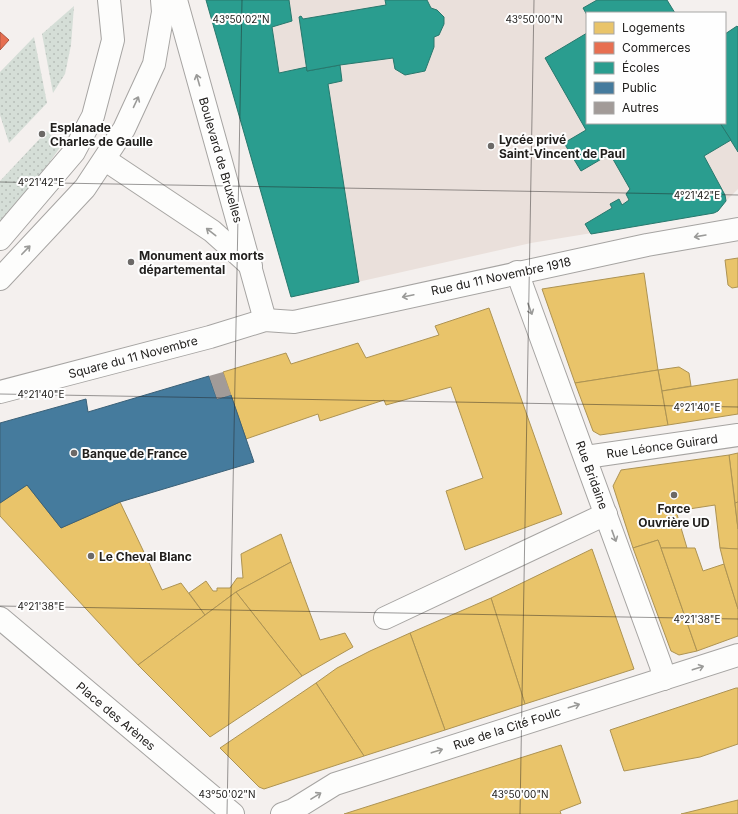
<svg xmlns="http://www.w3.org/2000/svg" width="738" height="814" viewBox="0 0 738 814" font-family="Inter,sans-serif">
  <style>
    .built { fill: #eae0db }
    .green { fill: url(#green-dots) }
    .homes { fill: #e9c46a; stroke: #ad9353 }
    .shops { fill: #e76f51; stroke: #ac5742 }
    .schools { fill: #2a9d8f; stroke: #28786d }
    .public { fill: #457b9d; stroke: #3a6077 }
    .building { fill: #a29b98 }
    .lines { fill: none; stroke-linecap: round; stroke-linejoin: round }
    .minor-casing { stroke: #a6a4a2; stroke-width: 24 }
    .minor { stroke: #fdfdfc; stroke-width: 22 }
    .oneway { stroke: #9a9a98 }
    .ticks { fill: none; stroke: #22201e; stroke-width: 1; stroke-opacity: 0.45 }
    .poi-dot { fill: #6c6967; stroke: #fefefe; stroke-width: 1.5 }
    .labels { text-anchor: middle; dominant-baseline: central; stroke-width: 4; stroke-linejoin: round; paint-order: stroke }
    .poi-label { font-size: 12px; font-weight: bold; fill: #22201e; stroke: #fefefe; text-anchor: start }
    .street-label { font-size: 12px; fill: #22201e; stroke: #fefefe }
    .ticks-label { font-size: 10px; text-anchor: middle; fill: #22201e; stroke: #fefefe; stroke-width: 4; stroke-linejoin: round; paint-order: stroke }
  </style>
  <defs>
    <pattern id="green-dots" width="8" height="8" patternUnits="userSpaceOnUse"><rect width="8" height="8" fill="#d5ded7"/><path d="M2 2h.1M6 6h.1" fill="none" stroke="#b7beb8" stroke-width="1.8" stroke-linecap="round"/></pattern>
  </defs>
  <rect width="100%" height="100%" fill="#f4f0ee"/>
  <!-- built -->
  <path class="built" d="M206,0H667L675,13H587V123H720L738,152V189L714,213L531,243L291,297Z"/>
  <!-- green -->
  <g class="green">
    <path d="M74,6L71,45L65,74L53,93L42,34Z"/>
    <path d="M34,37L47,103L9,143L0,115V72Z"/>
    <path d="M47,131L61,146L39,177L0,221V181Z"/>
  </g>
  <!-- homes -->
  <g class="homes">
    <path d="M738,258V287L732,288L728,285L725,260Z"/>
    <path d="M644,273L658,370L575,383L542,289Z"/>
    <path d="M489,308L562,514L465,550L446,491L483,478L451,387L386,405L384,400L320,421L318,414L246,439L223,372L286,353L291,364L358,343L366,358L439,335L435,326Z"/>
    <path d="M679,367L689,373L691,386L662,391L658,370Z"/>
    <path d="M658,370L668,425L600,435L593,431L575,383Z"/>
    <path d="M738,379V414L668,425L662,391Z"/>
    <path d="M738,453V502L735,503L729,455Z"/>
    <path d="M729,455L738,529V549L720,548L715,505L676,511L687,548H661L658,540L633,548L613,486L621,470Z"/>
    <path d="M27,485L61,528L120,502L162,590L181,583L205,615L138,665L0,516V503Z"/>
    <path d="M738,502V529L735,503Z"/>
    <path d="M281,534L291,562L236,592L205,615L189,593L206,581L213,591H217V588H230L237,578H243L241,554Z"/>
    <path d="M658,540L661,548L697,651L679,655L671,651L633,548Z"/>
    <path d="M661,548H695L703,571L724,564L738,609V636L697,651Z"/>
    <path d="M720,548L738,549V609L724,564Z"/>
    <path d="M592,549L634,669L525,704L491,598Z"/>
    <path d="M291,562L320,640L345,633L353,647L302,676L236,592Z"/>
    <path d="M236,592L302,676L210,737L138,665Z"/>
    <path d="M491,598L525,704L445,730L410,633Z"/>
    <path d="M410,633L445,730L364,756L316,683L337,668L370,651Z"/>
    <path d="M316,683L364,756L264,789L259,787L220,748Z"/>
    <path d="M736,688H738V744L700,757L624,771L610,730Z"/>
    <path d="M561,745L581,803L560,811L561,814H344Z"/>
    <path d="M738,800V814H681Z"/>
  </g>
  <!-- shops -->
  <path class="shops" d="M0,32L9,40L0,50Z"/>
  <!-- schools -->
  <g class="schools">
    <path d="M206,0H289L292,21L272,27L279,73L307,67V71L340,65L342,81L328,84L359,282L291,297Z"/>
    <path d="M385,0H427L431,8L437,10L444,17V24L439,35L434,37V47L425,71L405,75L395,69L393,58L340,65L307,71L299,17L301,16L303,19L386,5Z"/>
    <path d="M597,0H667L675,13H587V15L583,8Z"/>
    <path d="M737,26L738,27V152L720,123H725V34Z"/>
    <path d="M587,33V123H720L731,140L704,156L725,195L726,201L718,211L714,213L591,234L585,224L612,208L610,204L619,199L622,205L629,200L626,194L630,189L610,154L581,171L564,143L586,130L545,58Z"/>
  </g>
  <!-- public -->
  <path class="public" d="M209,376L217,399L231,395L254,462L120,502L61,528L27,485L0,503V423L86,399L88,412Z"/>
  <!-- building -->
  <path class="building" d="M223,372L231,395L217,399L209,376Z"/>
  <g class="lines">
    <defs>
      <g id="minor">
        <path d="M176,0L265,320"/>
        <path d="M113,165L212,231L251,266"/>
        <path d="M0,239L74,152L93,116L113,40L109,0"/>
        <path d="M517,272L661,666L664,679"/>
        <path d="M0,279L85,188L124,129L154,64L163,12L162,0"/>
        <path d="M0,392L210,337L265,320L294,322L647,245L738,229"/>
        <path d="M586,457L738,435"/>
        <path d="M0,618L233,814"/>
        <path d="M385,618L606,514"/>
        <path d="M282,814L293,810L335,784L738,655"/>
      </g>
    </defs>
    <!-- minor casing -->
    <use href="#minor" class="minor-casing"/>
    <!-- minor -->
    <use href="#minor" class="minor"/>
  </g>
  <!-- one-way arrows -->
  <defs><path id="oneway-shaft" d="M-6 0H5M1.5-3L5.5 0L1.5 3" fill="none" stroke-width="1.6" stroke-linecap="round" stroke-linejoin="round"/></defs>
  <g class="oneway">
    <use href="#oneway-shaft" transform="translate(198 80) rotate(-106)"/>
    <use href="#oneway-shaft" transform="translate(136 102) rotate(-65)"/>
    <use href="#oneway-shaft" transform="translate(211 232) rotate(-142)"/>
    <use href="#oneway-shaft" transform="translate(700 236) rotate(170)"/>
    <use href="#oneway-shaft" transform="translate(26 250) rotate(-46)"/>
    <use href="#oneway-shaft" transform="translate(408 296) rotate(168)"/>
    <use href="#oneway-shaft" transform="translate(530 309) rotate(70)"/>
    <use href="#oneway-shaft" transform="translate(614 536) rotate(70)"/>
    <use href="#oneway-shaft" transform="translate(698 668) rotate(-18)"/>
    <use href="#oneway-shaft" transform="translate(574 706) rotate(-18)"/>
    <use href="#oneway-shaft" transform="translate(437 751) rotate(-18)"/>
    <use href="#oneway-shaft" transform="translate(316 796) rotate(-32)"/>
  </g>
  <!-- ticks -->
  <path class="ticks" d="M0,182L738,195M0,394L738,407M0,606L738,619M227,814L242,0M520,814L534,0"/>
  <!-- markers -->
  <g class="poi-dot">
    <circle cx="42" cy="134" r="4"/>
    <circle cx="491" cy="146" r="4"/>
    <circle cx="131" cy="262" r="4"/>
    <circle cx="74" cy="453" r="4"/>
    <circle cx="674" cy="495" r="4"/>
    <circle cx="91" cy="556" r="4"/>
  </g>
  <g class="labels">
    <!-- poi labels -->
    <g class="poi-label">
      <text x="50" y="127">Esplanade<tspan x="50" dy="14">Charles de Gaulle</tspan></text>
      <text x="499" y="139">Lycée privé<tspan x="499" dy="14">Saint-Vincent de Paul</tspan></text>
      <text x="139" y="255">Monument aux morts<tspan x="139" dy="14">départemental</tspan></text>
      <text x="82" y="453">Banque de France</text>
      <text x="674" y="508" text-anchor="middle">Force<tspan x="674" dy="14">Ouvrière UD</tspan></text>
      <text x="99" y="556">Le Cheval Blanc</text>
    </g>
    <!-- street labels -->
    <g class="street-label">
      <text transform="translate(221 160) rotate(74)">Boulevard de Bruxelles</text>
      <text transform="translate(501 276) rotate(-12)">Rue du 11 Novembre 1918</text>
      <text transform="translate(133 357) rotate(-15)">Square du 11 Novembre</text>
      <text transform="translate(662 446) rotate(-8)">Rue Léonce Guirard</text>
      <text transform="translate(592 475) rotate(70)">Rue Bridaine</text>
      <text transform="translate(116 716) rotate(40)">Place des Arènes</text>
      <text transform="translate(507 728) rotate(-18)">Rue de la Cité Foulc</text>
    </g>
  </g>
  <g class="ticks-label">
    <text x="241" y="23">43°50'02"N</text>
    <text x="534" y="23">43°50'00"N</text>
    <text x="41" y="186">4°21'42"E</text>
    <text x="697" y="199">4°21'42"E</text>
    <text x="41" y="398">4°21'40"E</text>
    <text x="697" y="411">4°21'40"E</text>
    <text x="41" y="610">4°21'38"E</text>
    <text x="697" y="623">4°21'38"E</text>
    <text x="227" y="798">43°50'02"N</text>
    <text x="520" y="798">43°50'00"N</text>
  </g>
  <!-- legend -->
  <rect x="586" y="12" width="140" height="112" fill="#fefefe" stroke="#a6a5a4"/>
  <rect x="594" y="22" width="20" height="12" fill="#e9c46a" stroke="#a6a5a4"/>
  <text x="622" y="32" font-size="12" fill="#22201e">Logements</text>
  <rect x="594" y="42" width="20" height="12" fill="#e76f51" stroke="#a6a5a4"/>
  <text x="622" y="52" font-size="12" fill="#22201e">Commerces</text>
  <rect x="594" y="62" width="20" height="12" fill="#2a9d8f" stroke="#a6a5a4"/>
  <text x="622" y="72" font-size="12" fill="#22201e">Écoles</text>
  <rect x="594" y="82" width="20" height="12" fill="#457b9d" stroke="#a6a5a4"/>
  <text x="622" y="92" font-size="12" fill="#22201e">Public</text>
  <rect x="594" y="102" width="20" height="12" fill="#a29b98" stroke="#a6a5a4"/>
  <text x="622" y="112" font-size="12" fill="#22201e">Autres</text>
</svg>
